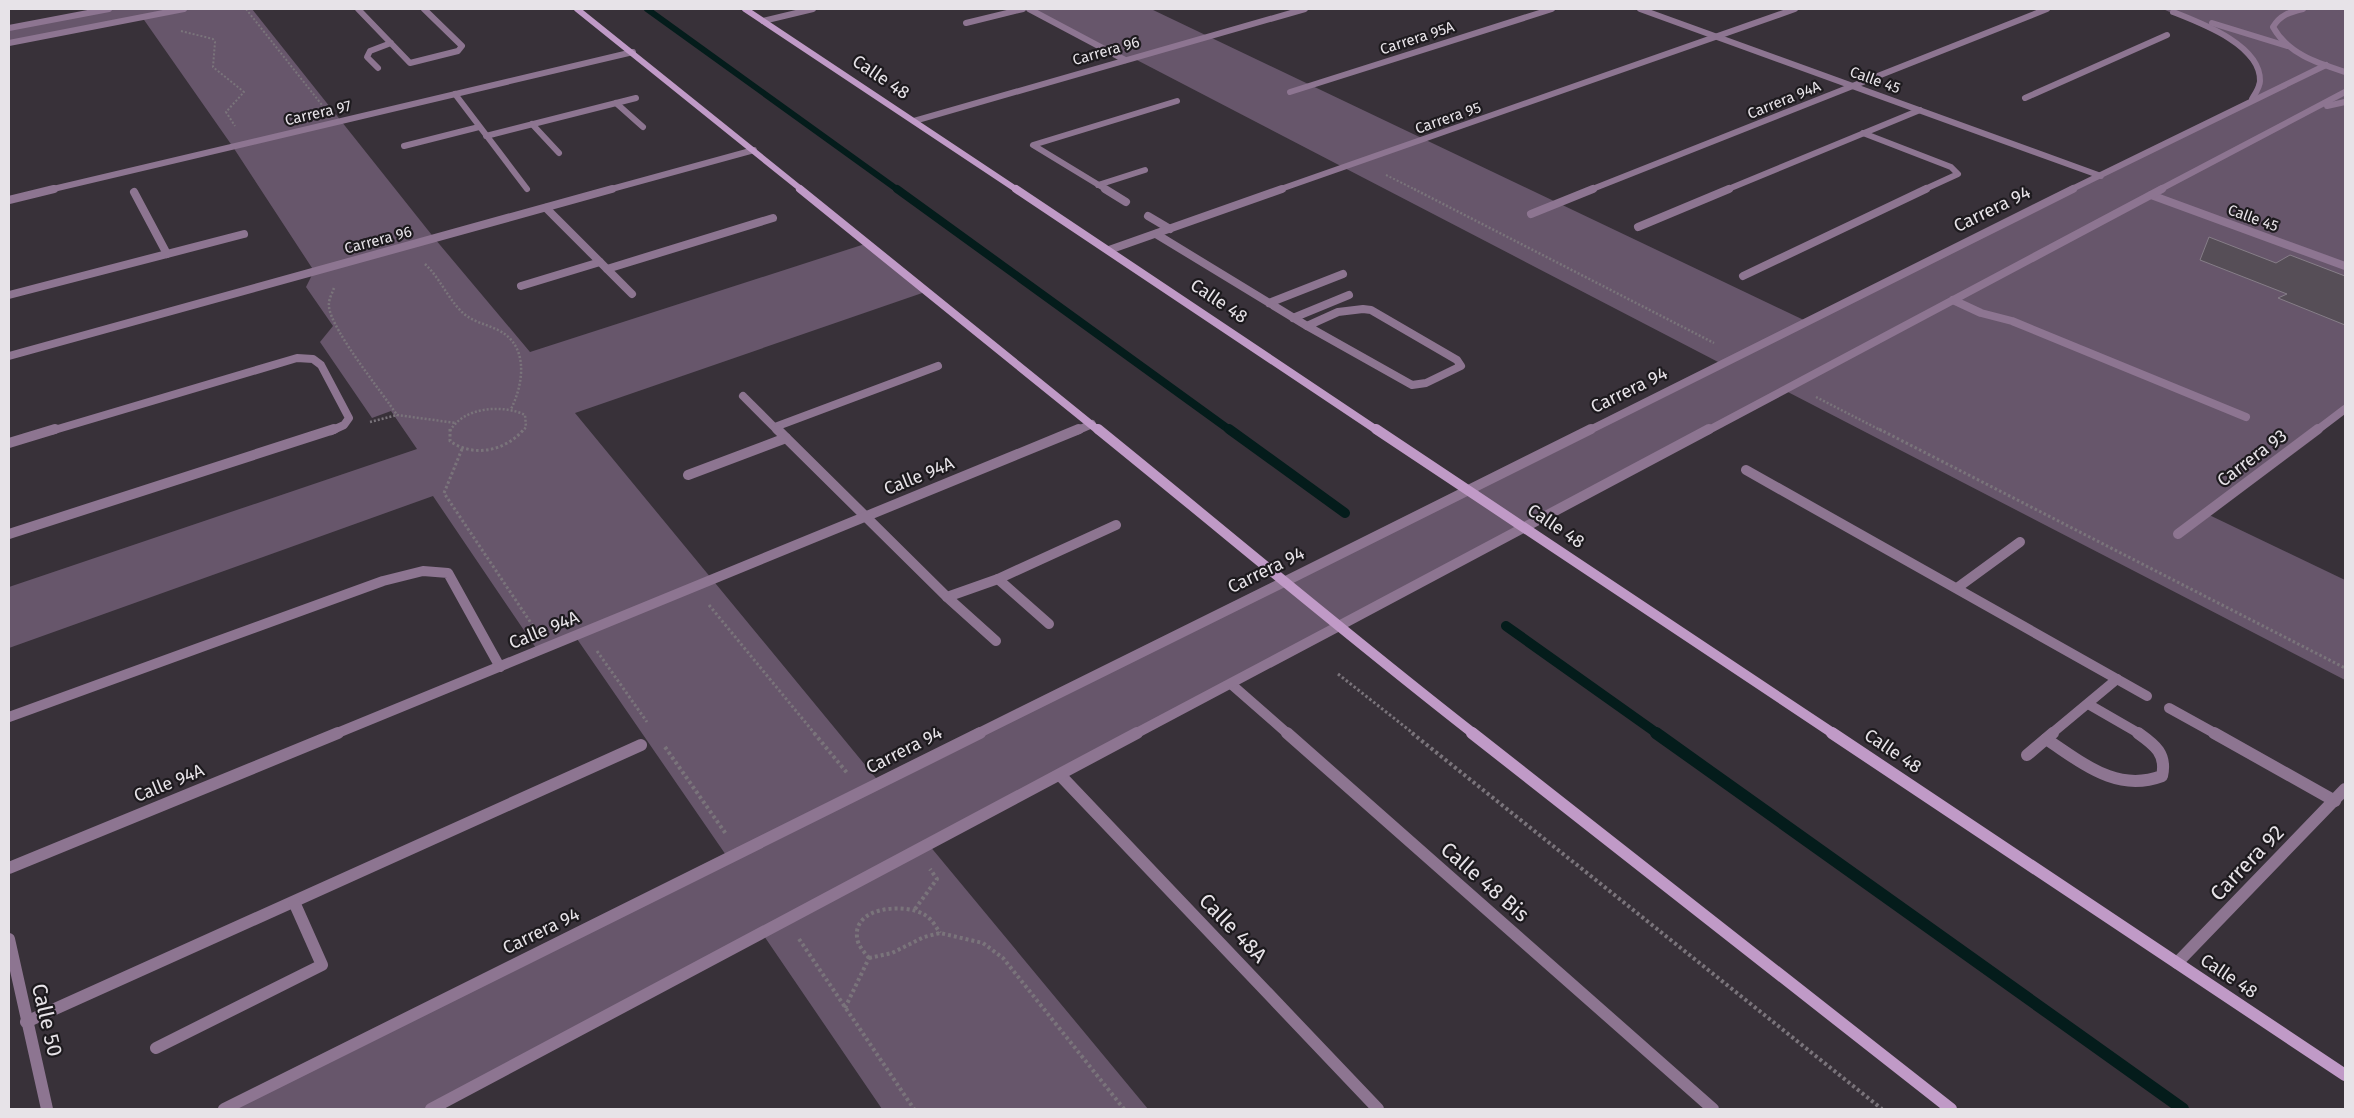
<svg xmlns="http://www.w3.org/2000/svg" width="2354" height="1118" viewBox="0 0 2354 1118" font-family="'Fira Sans',sans-serif">
  <style>
    .green { fill: #67566b }
    .lines { fill: none; stroke-linecap: round; stroke-linejoin: round }
    .stream-far3 { stroke: #041c1b; stroke-width: 6 }
    .stream-far2 { stroke: #041c1b; stroke-width: 8 }
    .stream-far1 { stroke: #041c1b; stroke-width: 10 }
    .stream { stroke: #041c1b; stroke-width: 12 }
    .building { fill: #564e57; stroke: #867e88 }
    .path-far3 { stroke: #7a747b; stroke-width: 2; stroke-dasharray: 2 2; stroke-linecap: butt }
    .path-far2 { stroke: #7a747b; stroke-width: 2.5; stroke-dasharray: 2 2; stroke-linecap: butt }
    .path-far1 { stroke: #7a747b; stroke-width: 3; stroke-dasharray: 2.5 2.5; stroke-linecap: butt }
    .path { stroke: #7a747b; stroke-width: 4; stroke-dasharray: 3 3; stroke-linecap: butt }
    .service-far3 { stroke: #8d7591; stroke-width: 6 }
    .service-far2 { stroke: #8d7591; stroke-width: 8 }
    .service-far1 { stroke: #8d7591; stroke-width: 10 }
    .service { stroke: #8d7591; stroke-width: 12 }
    .minor-far3 { stroke: #8d7591; stroke-width: 6 }
    .minor-far2 { stroke: #8d7591; stroke-width: 8 }
    .minor-far1 { stroke: #8d7591; stroke-width: 10 }
    .minor { stroke: #8d7591; stroke-width: 12 }
    .tertiary-far2 { stroke: #8d7591; stroke-width: 6 }
    .tertiary-far1 { stroke: #8d7591; stroke-width: 8 }
    .tertiary { stroke: #8d7591; stroke-width: 10 }
    .secondary-far3 { stroke: #c09ac7; stroke-width: 6 }
    .secondary-far2 { stroke: #c09ac7; stroke-width: 8 }
    .secondary-far1 { stroke: #c09ac7; stroke-width: 10 }
    .secondary { stroke: #c09ac7; stroke-width: 12 }
    .labels { text-anchor: middle; dominant-baseline: central; stroke-width: 4.5; stroke-linejoin: round; paint-order: stroke }
    .far-street-label { font-size: 15px; fill: #e7e3e8; stroke: #1d1a1e }
    .street-label { font-size: 18px; fill: #e7e3e8; stroke: #1d1a1e }
    .near-street-label { font-size: 21px; fill: #e7e3e8; stroke: #1d1a1e }
  </style>
  <rect width="100%" height="100%" fill="#383139"/>
  <!-- green -->
  <path class="green" d="M109,9H252L435,239L530,352L868,243L928,291L575,413L880,783L1722,364L1133,58L1125,60L1029,9H1151L1808,322L2252,100L2260,71L2231,40L2163,9H2345V409L2205,513L2345,580V680L1784,390L929,845L1148,1109H882L762,933L431,1109H224L728,858L575,636L538,651L433,496L9,648V587L417,449L391,411L372,418L320,342L333,326L306,287L314,271L233,147L142,17L9,43V28Z"/>
  <g class="lines">
    <!-- stream-far3 -->
    <path class="stream-far3" d="M647,9L898,190"/>
    <!-- stream-far2 -->
    <path class="stream-far2" d="M897,189L1231,431"/>
    <!-- stream-far1 -->
    <g class="stream-far1">
      <path d="M1229,429L1345,513"/>
      <path d="M1506,626L1658,734"/>
    </g>
    <!-- stream -->
    <path class="stream" d="M1656,733L2183,1109"/>
  </g>
  <!-- building -->
  <path class="building" d="M2209,237L2276,263L2290,255L2345,276V325L2278,298L2287,294L2200,260Z"/>
  <g class="lines">
    <!-- path-far3 -->
    <g class="path-far3">
      <path d="M246,9L322,105"/>
      <path d="M181,31L213,39L215,42L213,67L244,92L226,112L235,126"/>
      <path d="M1386,175L1416,190"/>
    </g>
    <!-- path-far2 -->
    <g class="path-far2">
      <path d="M1414,189L1714,343"/>
      <path d="M425,264C440,278 448,299 463,313C473,322 486,324 498,330C529,345 524,383 511,409"/>
      <path d="M334,288C332,294 328,300 329,307C332,331 382,392 397,415L456,423"/>
      <path d="M1816,397L1882,431"/>
      <path d="M370,422L397,415"/>
      <path d="M450,431C463,407 503,404 525,415L526,427L523,431"/>
    </g>
    <!-- path-far1 -->
    <g class="path-far1">
      <path d="M450,429V441C473,458 506,451 524,429"/>
      <path d="M1879,429L2345,668"/>
      <path d="M462,449L444,493L535,629"/>
      <path d="M709,605L815,734"/>
      <path d="M597,651L647,722"/>
      <path d="M1338,674L1414,734"/>
    </g>
    <!-- path -->
    <g class="path">
      <path d="M814,733L848,774"/>
      <path d="M1412,733L1882,1109"/>
      <path d="M665,747L726,834"/>
      <path d="M915,909L937,879L930,869"/>
      <path d="M799,939L914,1109"/>
      <path d="M869,958L892,953L924,937L940,933L983,943L1003,958L1124,1109"/>
      <path d="M869,958C865,953 860,948 858,942C848,907 904,902 925,915C932,919 936,927 940,933"/>
      <path d="M845,1008L869,958"/>
    </g>
    <!-- service-far3 -->
    <g class="service-far3">
      <path d="M358,9L410,63L458,51L462,46L424,9"/>
      <path d="M966,23L1023,9"/>
      <path d="M378,68L367,57L370,51L391,43"/>
      <path d="M455,94L527,189"/>
      <path d="M2025,98L2167,35"/>
      <path d="M616,103L643,127"/>
      <path d="M532,124L559,153"/>
      <path d="M1863,133L1951,167L1958,174L1923,190"/>
      <path d="M486,136L636,98"/>
      <path d="M404,146L479,127"/>
      <path d="M1098,185L1145,170"/>
      <path d="M1107,190L1033,145L1177,101"/>
      <path d="M1726,190L1920,110"/>
    </g>
    <!-- service-far2 -->
    <g class="service-far2">
      <path d="M1105,189L1126,202"/>
      <path d="M134,192L167,254"/>
      <path d="M546,208L632,294"/>
      <path d="M1148,216L1170,229"/>
      <path d="M1638,227L1729,189"/>
      <path d="M1156,234L1307,326"/>
      <path d="M607,269L773,218"/>
      <path d="M1743,276L1926,189"/>
      <path d="M521,286L600,262"/>
      <path d="M9,295L244,234"/>
      <path d="M1953,300L1981,313L2012,321L2246,417"/>
      <path d="M1269,303L1343,274"/>
      <path d="M1363,309L1371,310L1457,360L1461,366L1426,383L1412,385L1307,326L1338,312Z"/>
      <path d="M1293,318L1349,295"/>
      <path d="M743,396L778,431"/>
      <path d="M775,427L938,366"/>
      <path d="M51,431L297,358L313,359L321,365L349,418L344,425L331,431"/>
    </g>
    <!-- service-far1 -->
    <g class="service-far1">
      <path d="M777,429L947,597L996,641"/>
      <path d="M9,443L55,429"/>
      <path d="M1746,470L2147,696"/>
      <path d="M688,475L786,438"/>
      <path d="M9,534L334,429"/>
      <path d="M998,579L1049,624"/>
      <path d="M1957,588L2020,542"/>
      <path d="M947,597L998,579L1116,525"/>
      <path d="M2088,704L2140,734"/>
      <path d="M2169,708L2216,734"/>
      <path d="M9,717L383,581L423,571L448,573L500,667"/>
      <path d="M2051,734L2117,679"/>
    </g>
    <!-- service -->
    <g class="service">
      <path d="M2214,733L2335,801"/>
      <path d="M2046,739C2083,763 2116,793 2162,776C2167,754 2155,745 2138,733"/>
      <path d="M2027,755L2053,733"/>
      <path d="M26,1022L641,745"/>
      <path d="M156,1048L322,965L294,902"/>
    </g>
    <!-- minor-far3 -->
    <g class="minor-far3">
      <path d="M1029,9L1125,60"/>
      <path d="M1640,9L2101,176"/>
      <path d="M763,21L813,9"/>
      <path d="M9,28L109,9"/>
      <path d="M9,43L184,9"/>
      <path d="M1290,92L1552,9"/>
      <path d="M914,121L1305,9"/>
      <path d="M49,190L633,52"/>
      <path d="M608,190L754,150"/>
      <path d="M1278,190L1795,9"/>
      <path d="M1590,190L2047,9"/>
    </g>
    <!-- minor-far2 -->
    <g class="minor-far2">
      <path d="M2151,195L2345,266"/>
      <path d="M9,200L54,189"/>
      <path d="M1531,214L1593,189"/>
      <path d="M1109,250L1282,189"/>
      <path d="M9,356L612,189"/>
      <path d="M1076,431L1092,424"/>
      <path d="M2316,431L2345,409"/>
    </g>
    <!-- minor-far1 -->
    <g class="minor-far1">
      <path d="M2178,534L2318,429"/>
      <path d="M1231,684L1288,734"/>
      <path d="M335,734L1079,429"/>
      <path d="M977,734L1286,581"/>
      <path d="M1135,734L1337,627"/>
    </g>
    <!-- minor -->
    <g class="minor">
      <path d="M1287,733L1713,1109"/>
      <path d="M1060,775L1378,1109"/>
      <path d="M9,868L338,733"/>
      <path d="M9,939L47,1109"/>
      <path d="M2177,963L2345,789"/>
      <path d="M224,1109L980,733"/>
      <path d="M431,1109L1137,733"/>
    </g>
    <!-- tertiary-far2 -->
    <g class="tertiary-far2">
      <path d="M2303,9C2290,12 2280,15 2273,27C2288,54 2317,63 2345,72"/>
      <path d="M2173,12C2201,23 2261,45 2260,81C2260,87 2255,94 2252,99"/>
      <path d="M2212,23L2287,46"/>
      <path d="M2327,106L2345,102"/>
      <path d="M2070,190L2326,65"/>
      <path d="M2159,190L2345,92"/>
    </g>
    <!-- tertiary-far1 -->
    <g class="tertiary-far1">
      <path d="M1588,431L2073,189"/>
      <path d="M1707,431L2162,189"/>
    </g>
    <!-- tertiary -->
    <g class="tertiary">
      <path d="M1286,581L1591,429"/>
      <path d="M1337,627L1709,429"/>
    </g>
    <!-- secondary-far3 -->
    <g class="secondary-far3">
      <path d="M577,9L802,190"/>
      <path d="M745,9L1017,190"/>
    </g>
    <!-- secondary-far2 -->
    <g class="secondary-far2">
      <path d="M800,189L1099,431"/>
      <path d="M1016,189L1378,431"/>
    </g>
    <!-- secondary-far1 -->
    <g class="secondary-far1">
      <path d="M1098,429C1224,531 1347,635 1474,734"/>
      <path d="M1376,429L1834,734"/>
    </g>
    <!-- secondary -->
    <g class="secondary">
      <path d="M1472,733L1951,1109"/>
      <path d="M1832,733L2345,1075"/>
    </g>
  </g>
  <g class="labels">
    <!-- far-street labels -->
    <g class="far-street-label">
      <text transform="translate(1417 38) rotate(-18)">Carrera 95A</text>
      <text transform="translate(1106 51) rotate(-16)">Carrera 96</text>
      <text transform="translate(1875 80) rotate(20)">Calle 45</text>
      <text transform="translate(1784 100) rotate(-22)">Carrera 94A</text>
      <text transform="translate(318 113) rotate(-13)">Carrera 97</text>
      <text transform="translate(1448 118) rotate(-19)">Carrera 95</text>
      <text transform="translate(2253 218) rotate(20)">Calle 45</text>
      <text transform="translate(378 240) rotate(-15)">Carrera 96</text>
    </g>
    <!-- street labels -->
    <g class="street-label">
      <text transform="translate(881 77) rotate(34)">Calle 48</text>
      <text transform="translate(1992 209) rotate(-26)">Carrera 94</text>
      <text transform="translate(1219 301) rotate(34)">Calle 48</text>
      <text transform="translate(1629 390) rotate(-26)">Carrera 94</text>
      <text transform="translate(2252 458) rotate(-37)">Carrera 93</text>
      <text transform="translate(919 476) rotate(-22)">Calle 94A</text>
      <text transform="translate(1556 526) rotate(34)">Calle 48</text>
      <text transform="translate(1266 570) rotate(-26)">Carrera 94</text>
      <text transform="translate(544 630) rotate(-22)">Calle 94A</text>
      <text transform="translate(904 750) rotate(-27)">Carrera 94</text>
      <text transform="translate(1893 751) rotate(34)">Calle 48</text>
      <text transform="translate(169 783) rotate(-22)">Calle 94A</text>
      <text transform="translate(541 931) rotate(-26)">Carrera 94</text>
      <text transform="translate(2229 976) rotate(34)">Calle 48</text>
    </g>
    <!-- near-street labels -->
    <g class="near-street-label">
      <text transform="translate(2247 863) rotate(-46)">Carrera 92</text>
      <text transform="translate(1485 882) rotate(41)">Calle 48 Bis</text>
      <text transform="translate(1233 928) rotate(46)">Calle 48A</text>
      <text transform="translate(47 1020) rotate(77)">Calle 50</text>
    </g>
  </g>
  <!-- border -->
  <rect width="2354" height="1118" fill="none" stroke="#e7e3e8" stroke-width="20"/>
</svg>
